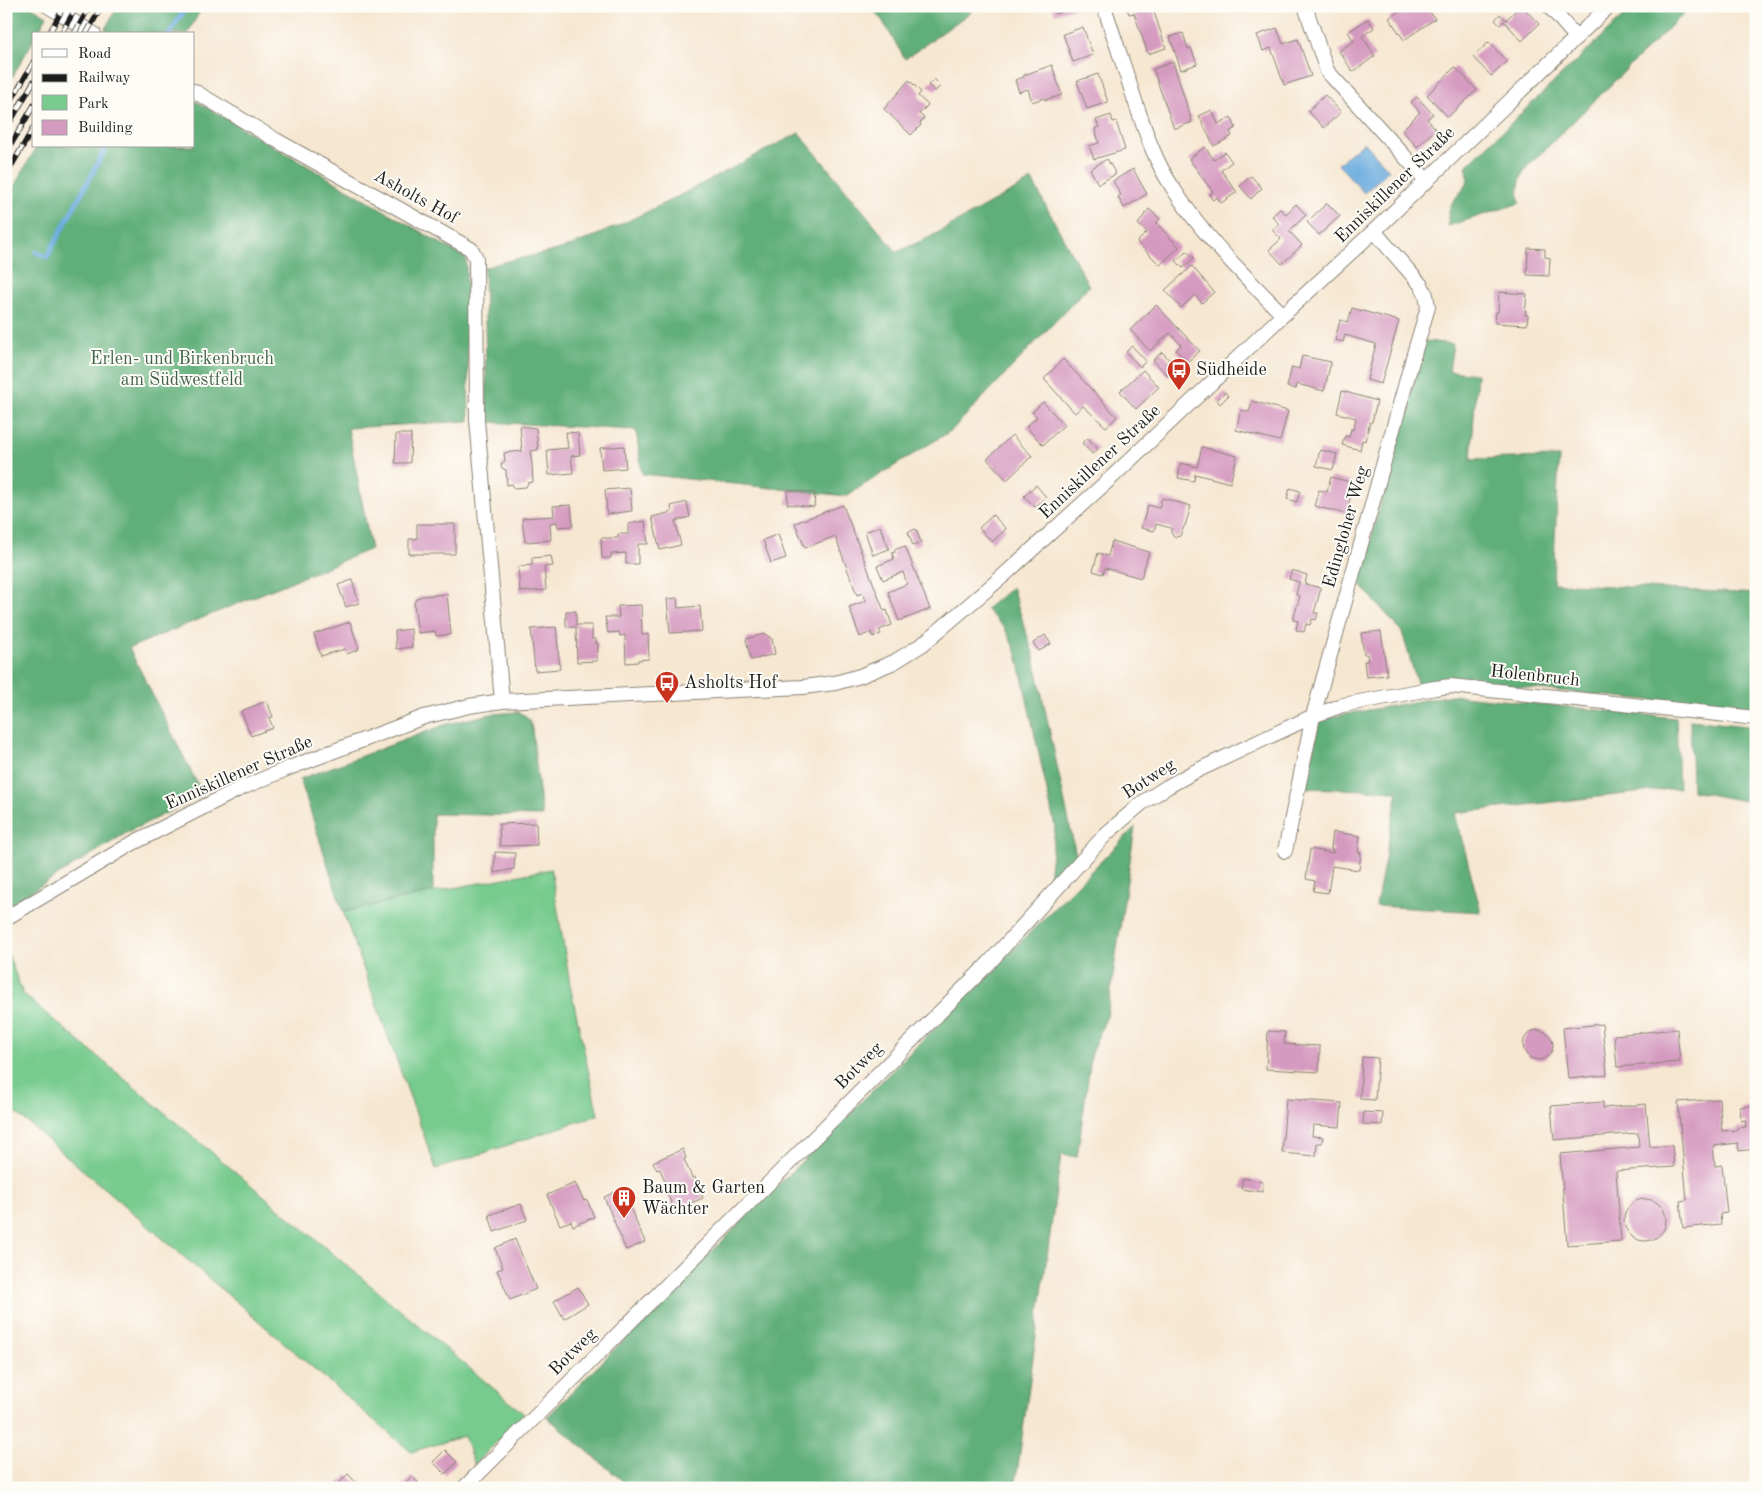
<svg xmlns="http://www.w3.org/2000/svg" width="1762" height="1494" viewBox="0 0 1762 1494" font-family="'Old Standard TT',serif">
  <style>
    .green { fill: #77cb8e; stroke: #4a7455 }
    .forest { fill: #61af79; stroke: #3e664a }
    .water { fill: #6babde; stroke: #44647d }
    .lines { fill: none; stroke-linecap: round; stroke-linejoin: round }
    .stream { stroke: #6babde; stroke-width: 5 }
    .building { fill: #d59abf }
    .street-casing { stroke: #898276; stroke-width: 16 }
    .street { stroke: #fff; stroke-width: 14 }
    .rail-casing { stroke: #1c1c1c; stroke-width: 5.5 }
    .rail { stroke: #fdfcf7; stroke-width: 4; stroke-dasharray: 11; stroke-linecap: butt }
    .labels { text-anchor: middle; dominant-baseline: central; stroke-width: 4; stroke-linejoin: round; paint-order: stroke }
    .street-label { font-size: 18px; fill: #1c1c1c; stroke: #fdfcf7 }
    .park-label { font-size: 18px; fill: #40624a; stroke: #fdfcf7 }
    .poi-label { font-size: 18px; fill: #1c1c1c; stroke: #fdfcf7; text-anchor: start }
  </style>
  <rect width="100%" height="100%" fill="#fdfcf7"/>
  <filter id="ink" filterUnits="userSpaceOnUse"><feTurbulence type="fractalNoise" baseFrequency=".02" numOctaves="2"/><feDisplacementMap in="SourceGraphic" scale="10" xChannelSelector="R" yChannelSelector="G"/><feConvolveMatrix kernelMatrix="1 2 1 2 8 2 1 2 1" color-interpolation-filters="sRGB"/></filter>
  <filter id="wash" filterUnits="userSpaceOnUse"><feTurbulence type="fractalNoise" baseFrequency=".0096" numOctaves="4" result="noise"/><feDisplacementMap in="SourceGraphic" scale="20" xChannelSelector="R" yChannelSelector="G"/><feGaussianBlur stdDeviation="1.12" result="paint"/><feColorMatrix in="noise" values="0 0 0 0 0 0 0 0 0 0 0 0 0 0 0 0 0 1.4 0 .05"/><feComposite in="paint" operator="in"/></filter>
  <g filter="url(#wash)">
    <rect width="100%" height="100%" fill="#f6e7d1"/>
    <!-- green -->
    <g class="green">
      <path d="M551,869L571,990L598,1115L436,1169L343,912L433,892Z"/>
      <path d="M6,949L23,994L524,1414L474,1465L464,1436L411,1452L6,1104Z"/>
    </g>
    <!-- forest -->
    <g class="forest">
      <path d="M12,6H30L47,16L37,34H34V39L6,88V16Z"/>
      <path d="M118,6H203L187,34H113L105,29Z"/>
      <path d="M870,6H969L971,12L905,59L882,20Z"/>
      <path d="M1634,6H1691L1524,170C1519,182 1517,191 1520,203L1448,226C1448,219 1448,212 1451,205C1459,189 1473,189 1466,166Z"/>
      <path d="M194,100L466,258L469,421L348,428L371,549L129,648L203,795L128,832L6,907V200L37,146H194Z"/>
      <path d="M799,133L897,252L930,237L1032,180L1089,286L952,430L846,496L642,474L636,430L487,422L484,268C513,257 544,256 573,245C651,214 724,171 799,133Z"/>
      <path d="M1425,341L1453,344L1449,371L1477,374L1471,459L1559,457L1553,583L1756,594V711L1451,680L1418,686L1402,632L1359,583Z"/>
      <path d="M1012,587L1034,657L1077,860L1048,887L1055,827L1017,654L1005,629L986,609Z"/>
      <path d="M1452,695L1676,718L1679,788L1455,813L1481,912L1376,906L1398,791L1305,788L1319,723L1330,717Z"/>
      <path d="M518,712C527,716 530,719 532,729L542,816L433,814V892L343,912L300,779L447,724L491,714Z"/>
      <path d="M1690,720L1756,727V803L1692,791Z"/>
      <path d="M1135,827L1107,1016L1092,1050L1077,1157L1061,1155L1015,1488H631L547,1417Z"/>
    </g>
    <!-- water -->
    <path class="water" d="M1364,142L1389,170L1364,193L1338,164Z"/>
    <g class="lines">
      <!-- stream -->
      <g class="stream">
        <path d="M169,34L187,6"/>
        <path d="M36,252L47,257L107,146"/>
      </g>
    </g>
    <g id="blocks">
      <!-- building -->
      <g class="building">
        <path d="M1052,6H1076V7L1055,14Z"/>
        <path d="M1126,6H1152L1166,48L1148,54L1134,13L1129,14Z"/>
        <path d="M1407,6H1426L1435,19L1404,40L1389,18Z"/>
        <path d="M1520,6H1522L1539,24L1522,41L1504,21L1500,25L1495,20L1500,14L1506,20Z"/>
        <path d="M1368,19L1374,28L1362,36L1375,56L1353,72L1339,51L1354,41L1348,32Z"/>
        <path d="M1083,27L1093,55L1073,62L1063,34Z"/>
        <path d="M1277,28L1283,44L1298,39L1311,76L1284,85L1271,48L1263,51L1257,35Z"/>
        <path d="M1183,33L1188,49L1191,48L1197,64L1181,70L1170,37Z"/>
        <path d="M1489,42L1507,62L1491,76L1473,57Z"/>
        <path d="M1173,62L1192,122L1174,129L1153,69Z"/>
        <path d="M1052,65L1062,95L1045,100L1044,98L1032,102L1028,89L1019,92L1015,80L1024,77V75Z"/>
        <path d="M1455,67L1477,90L1448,117L1427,95Z"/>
        <path d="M1098,74L1108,102L1087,109L1077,81Z"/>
        <path d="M934,79L941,86L935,91L928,85Z"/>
        <path d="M909,80L921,92L918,96L928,105L919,114L924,118L920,123L921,125L911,135L884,109Z"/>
        <path d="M1325,95L1341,112L1324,128L1308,111Z"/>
        <path d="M1417,97L1433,114L1427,119L1436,129L1417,147L1402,130L1420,112L1411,102Z"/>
        <path d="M1212,110L1218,124L1231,117L1236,128L1230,131L1232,136L1214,146L1199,116Z"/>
        <path d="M1111,115L1113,122L1116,121L1125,150L1094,159L1089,146L1099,143L1095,128L1099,127L1096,120Z"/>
        <path d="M1205,147L1214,160L1225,152L1232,162L1221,170L1237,192L1221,203L1217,197L1213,200L1209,195L1213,192L1189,159Z"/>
        <path d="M1107,159L1116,174L1098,184L1090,169Z"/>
        <path d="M1133,169L1147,194L1124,208L1118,197L1121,195L1113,181Z"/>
        <path d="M1251,176L1262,188L1251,199L1240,186Z"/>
        <path d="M1327,203L1340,216L1319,235L1307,222Z"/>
        <path d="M1296,204L1306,215L1289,231L1302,245L1282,264L1269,250L1281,239L1272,230L1279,224L1272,216L1280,209L1286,214Z"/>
        <path d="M1149,209L1160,219L1156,223L1179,247L1160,265L1137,242L1147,232L1138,224Z"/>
        <path d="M1528,248L1545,249V257L1550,258L1549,276L1527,275Z"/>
        <path d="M1187,251L1194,258L1183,268L1176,261Z"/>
        <path d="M1192,266L1214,292L1202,303L1195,295L1181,308L1165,290Z"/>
        <path d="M1499,292L1527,294L1525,315H1528L1527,325L1495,323L1496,312H1498Z"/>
        <path d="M1156,305L1200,351L1187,362L1176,350L1181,345L1170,333L1150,351L1130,330Z"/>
        <path d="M1352,308L1399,321L1381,384L1367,380L1376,344L1345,335L1343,342L1335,340L1340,320L1348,322Z"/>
        <path d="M1132,346L1146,361L1140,367L1126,352Z"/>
        <path d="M1162,352L1177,368L1168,376L1153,360Z"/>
        <path d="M1302,356L1331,362L1324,391L1297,384L1296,389L1287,387L1292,367L1299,369Z"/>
        <path d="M1063,359L1117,417L1106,427L1083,406L1075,413L1044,379Z"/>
        <path d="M1143,370L1159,387L1136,409L1120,391Z"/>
        <path d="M1342,391L1377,401L1372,422H1370L1365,441L1362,440L1360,450L1342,445L1345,436L1349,437L1351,429L1353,430L1356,418L1337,413Z"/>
        <path d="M1225,392L1228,396L1220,404L1217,400Z"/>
        <path d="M1252,401L1288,411L1280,441L1236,430L1241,410L1249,412Z"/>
        <path d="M1043,402L1064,425L1043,445L1026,427L1037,417L1032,412Z"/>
        <path d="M520,426L536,428L538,450L530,451L532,464L533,482L528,483L526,487L514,488L512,484L507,485L506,470L502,468L501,464L505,461L504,453L522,451Z"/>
        <path d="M566,432L578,433L580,455L571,456L573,473L549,475L547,450L568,448Z"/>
        <path d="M396,434H411L410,463H395Z"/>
        <path d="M1012,435L1032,456L1007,480L987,459Z"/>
        <path d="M1088,438L1098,449L1092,454L1082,443Z"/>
        <path d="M624,446L626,468L602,470L600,448Z"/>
        <path d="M1202,447L1237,456L1230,483L1195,474L1194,481L1178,478L1181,463L1197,467Z"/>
        <path d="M1320,450L1337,454L1333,470L1316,466Z"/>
        <path d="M1331,477L1354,483L1346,514L1314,506L1319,490L1327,492Z"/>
        <path d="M1036,485L1046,497L1035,507L1024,496Z"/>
        <path d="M630,488L632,511L607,514L605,490Z"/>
        <path d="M1290,488L1300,491L1297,502L1287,499Z"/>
        <path d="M788,490L815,493L814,507L787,504Z"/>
        <path d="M1162,498L1191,506L1185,526H1184L1180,536L1175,537L1171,533V528L1156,524L1154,531L1141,528L1148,505L1159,508Z"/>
        <path d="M687,502L690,517L675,521L681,545L660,550L652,517L672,512L671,506Z"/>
        <path d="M571,505L573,526L558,527L557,522L550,523L551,540L525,542L522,518L554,516L553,506Z"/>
        <path d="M843,505L884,611L887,610L892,625L879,630L881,634L873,637L871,632L860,637L849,607L866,601L863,593L857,595L835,536L805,548L795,523Z"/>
        <path d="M993,515L1006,529L992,542L979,528Z"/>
        <path d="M645,521L648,544H638V564H626V553L611,554V558H602L601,538H618V534H628V524Z"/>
        <path d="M417,524H455V554H409V539H417Z"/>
        <path d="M880,526L889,549L873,555L865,532Z"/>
        <path d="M916,529L921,543L913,546L908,532Z"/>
        <path d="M778,534L786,558L771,563L763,540Z"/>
        <path d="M1112,541L1149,552L1141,578L1105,568L1103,574L1093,571L1098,553L1108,556Z"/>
        <path d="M905,546L930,609L899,621L888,592L907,584L903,572L883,580L877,566L894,559L892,553L895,552L894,550Z"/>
        <path d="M551,556L553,566L544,567L546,590L520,592L518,567L532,565V558Z"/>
        <path d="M1292,570L1307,575L1305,584L1321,588L1314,613H1318L1316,620L1312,619L1310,625L1306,624L1304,632L1296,630L1298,621L1293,620L1300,596L1296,595L1299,582L1289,579Z"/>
        <path d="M352,580L359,603L346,607L338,585Z"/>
        <path d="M447,594L451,634L436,636L435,631L418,633L414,603L417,598L422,596Z"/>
        <path d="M677,598L678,608L700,606L702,631L670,633L667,599Z"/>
        <path d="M641,605L642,635L648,634L649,659L638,660V662L626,663L625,635L620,636L619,632L608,633L605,617H619L618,606Z"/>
        <path d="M566,611H576V625H592V639H596V643H598L597,661L577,662L576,627H566Z"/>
        <path d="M350,622L359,649L347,654L345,649L321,656L314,634Z"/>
        <path d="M556,627L560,669L535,671L531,629Z"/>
        <path d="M411,629L412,647L396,649L395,631Z"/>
        <path d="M1381,631L1387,675L1366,677L1364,661H1368L1367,654H1364L1361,633Z"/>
        <path d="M765,634L772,639L775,654L751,660L746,639Z"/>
        <path d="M1045,635L1051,644L1039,651L1033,643Z"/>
        <path d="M267,701L273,717L269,718L273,728L251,736L241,711Z"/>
        <path d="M536,823L537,845L500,846L499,824Z"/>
        <path d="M1333,832L1360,836L1358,852L1361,853L1359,870L1332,866L1328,893L1313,891L1315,881L1306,879L1310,849L1333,853V849H1331Z"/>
        <path d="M495,852L515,853L514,869L494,873Z"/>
        <path d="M1602,1024L1607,1075L1568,1079L1563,1028Z"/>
        <path d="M1677,1029L1680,1062L1617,1067L1614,1035Z"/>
        <circle cx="1538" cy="1045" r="15"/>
        <path d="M1268,1031L1285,1032L1284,1044L1320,1046L1319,1072L1266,1069Z"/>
        <path d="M1362,1057L1378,1058L1375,1100L1360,1099Z"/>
        <path d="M1286,1099L1342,1103L1340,1127L1313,1125L1312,1136L1323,1137L1322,1143H1317L1316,1156L1282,1153Z"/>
        <path d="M1719,1099L1722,1131L1737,1130V1128L1746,1127L1745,1120L1741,1121L1740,1107L1756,1105V1149L1739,1151L1738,1143L1713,1146L1715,1166L1722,1165L1727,1213L1720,1214L1721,1224L1683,1228L1680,1201L1687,1200L1678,1102Z"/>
        <path d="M1603,1102V1108L1646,1104L1650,1147L1672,1145L1674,1167L1616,1171L1621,1241L1567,1245L1560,1154L1639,1147L1638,1133L1554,1140L1551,1106Z"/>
        <path d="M1364,1112L1383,1113L1382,1125L1363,1124Z"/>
        <path d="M683,1149L686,1158L684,1159L692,1178L695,1177L703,1198L674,1210L666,1190L668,1189L660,1169L657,1170L653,1162Z"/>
        <path d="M1243,1178L1263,1182L1262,1192L1241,1189Z"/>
        <path d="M575,1183L584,1201L587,1200L594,1217L573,1226L571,1221L560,1225L547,1195Z"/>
        <path d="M622,1189L645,1242L626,1250L604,1197Z"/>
        <circle cx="1645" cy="1220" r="21"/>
        <path d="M521,1204L527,1220L494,1232L489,1215Z"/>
        <path d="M515,1239L536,1289L510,1300L497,1270L503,1268L495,1248Z"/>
        <path d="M578,1287L588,1304L564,1319L554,1301Z"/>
        <path d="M445,1450L457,1462L445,1474L433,1462Z"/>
        <path d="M348,1474L361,1488H334Z"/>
        <path d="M412,1476L423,1488H400Z"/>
      </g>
    </g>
  </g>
  <g filter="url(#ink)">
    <use href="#blocks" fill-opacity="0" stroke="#898276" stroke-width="1"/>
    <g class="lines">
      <defs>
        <g id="street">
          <path d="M48,6L94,34"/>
          <path d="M1104,6C1114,38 1125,69 1135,101C1145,130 1154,159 1171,185C1201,234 1243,274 1283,315"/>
          <path d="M1305,6L1327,71L1427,181"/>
          <path d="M1549,6L1576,37"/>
          <path d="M194,91L276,140L471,249L476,258L477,420L502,701"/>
          <path d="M1285,851L1313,716L1414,354L1428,307L1426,295L1421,285L1374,231"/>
          <path d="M6,918L133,843L237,790L289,768L424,717L469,706L502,701L803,687L835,683L860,676L894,662L923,644L1003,576L1112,477L1283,315L1374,231L1609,6"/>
          <path d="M464,1488L989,963L1106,834L1142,803L1167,787L1192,773L1313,716L1343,705L1435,688L1451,686L1756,718"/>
        </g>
      </defs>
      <!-- street casing -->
      <use href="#street" class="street-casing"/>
      <!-- street -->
      <use href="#street" class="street"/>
      <defs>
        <g id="rail">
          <path d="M49,34L64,6"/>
          <path d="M61,34L77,6"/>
          <path d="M74,34L90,6"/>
          <path d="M86,34L102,6"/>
          <path d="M6,110L34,61"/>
          <path d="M6,129L34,81"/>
          <path d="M6,153L34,105"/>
          <path d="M6,175L34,127"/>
        </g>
      </defs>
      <!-- rail casing -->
      <use href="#rail" class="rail-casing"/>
      <!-- rail -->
      <use href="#rail" class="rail"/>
    </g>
  </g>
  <!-- icons -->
  <defs>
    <symbol id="bus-pin" viewBox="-11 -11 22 30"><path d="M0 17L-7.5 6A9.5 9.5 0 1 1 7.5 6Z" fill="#c8321e" stroke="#fdfcf7"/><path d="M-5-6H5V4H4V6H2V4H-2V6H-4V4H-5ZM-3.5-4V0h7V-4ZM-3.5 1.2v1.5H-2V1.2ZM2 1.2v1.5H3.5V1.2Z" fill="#fff"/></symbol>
    <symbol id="building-pin" viewBox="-11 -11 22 30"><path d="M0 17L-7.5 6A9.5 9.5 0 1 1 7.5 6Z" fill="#c8321e" stroke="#fdfcf7"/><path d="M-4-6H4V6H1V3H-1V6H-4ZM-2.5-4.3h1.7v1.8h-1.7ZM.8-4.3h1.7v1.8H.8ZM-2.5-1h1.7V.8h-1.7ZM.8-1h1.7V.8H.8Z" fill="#fff"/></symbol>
  </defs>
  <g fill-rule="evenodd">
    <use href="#bus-pin" x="1165" y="356" width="28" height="38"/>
    <use href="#bus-pin" x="653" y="669" width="28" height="38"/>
    <use href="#building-pin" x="610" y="1184" width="28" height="38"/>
  </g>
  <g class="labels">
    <!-- street labels -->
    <g class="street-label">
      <text transform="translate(1395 185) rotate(-44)">Enniskillener Straße</text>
      <text transform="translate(416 197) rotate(29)">Asholts Hof</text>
      <text transform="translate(1100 462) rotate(-43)">Enniskillener Straße</text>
      <text transform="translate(1346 527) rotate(-74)">Edingloher Weg</text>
      <text transform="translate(1535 676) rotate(6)">Holenbruch</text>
      <text transform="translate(239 773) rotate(-24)">Enniskillener Straße</text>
      <text transform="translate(1149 779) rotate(-33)">Botweg</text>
      <text transform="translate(859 1066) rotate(-45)">Botweg</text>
      <text transform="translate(573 1352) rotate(-45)">Botweg</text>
    </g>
    <!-- park labels -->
    <g class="park-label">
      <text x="182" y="359">Erlen- und Birkenbruch<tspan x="182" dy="21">am Südwestfeld</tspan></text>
    </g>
    <!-- poi labels -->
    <g class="poi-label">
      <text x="1196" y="370">Südheide</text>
      <text x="684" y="683">Asholts Hof</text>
      <text x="642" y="1188">Baum &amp; Garten<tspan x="642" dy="21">Wächter</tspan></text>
    </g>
  </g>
  <!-- margin -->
  <rect width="1762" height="1494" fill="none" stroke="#fdfcf7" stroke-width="25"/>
  <!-- legend -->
  <rect x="32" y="32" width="162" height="115" fill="#fdfcf7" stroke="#a3a29f"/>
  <rect x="42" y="49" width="25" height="8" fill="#ffffff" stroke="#a3a29f"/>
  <text x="78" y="58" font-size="15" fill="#1c1c1c">Road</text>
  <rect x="42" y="74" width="25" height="8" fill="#1c1c1c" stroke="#a3a29f"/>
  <text x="78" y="82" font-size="15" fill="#1c1c1c">Railway</text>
  <rect x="42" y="95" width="25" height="15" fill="#77cb8e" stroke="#a3a29f"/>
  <text x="78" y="108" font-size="15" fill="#1c1c1c">Park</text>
  <rect x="42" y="120" width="25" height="15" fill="#d59abf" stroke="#a3a29f"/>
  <text x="78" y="132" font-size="15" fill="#1c1c1c">Building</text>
</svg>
